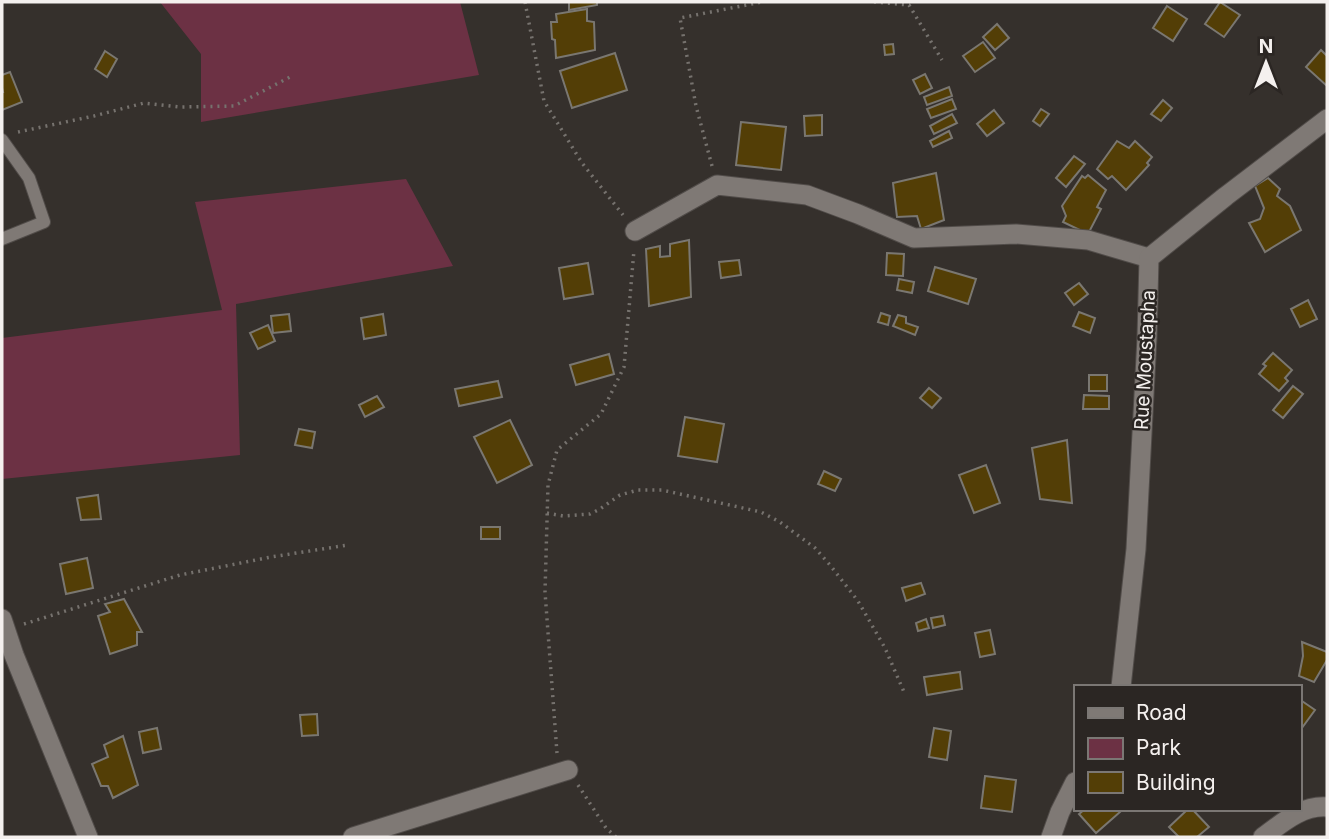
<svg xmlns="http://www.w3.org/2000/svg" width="1329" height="839" viewBox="0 0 1329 839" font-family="Inter,sans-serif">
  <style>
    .green { fill: #6c3144 }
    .building { fill: #533e06; stroke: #7a7771; stroke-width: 2 }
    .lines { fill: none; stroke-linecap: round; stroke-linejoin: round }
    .service-casing { stroke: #514c49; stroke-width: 14 }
    .minor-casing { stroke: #514c49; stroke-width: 21 }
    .path { stroke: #76726e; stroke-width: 3.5; stroke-dasharray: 2 5; stroke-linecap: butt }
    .service { stroke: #7f7975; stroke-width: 12 }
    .minor { stroke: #7f7975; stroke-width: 19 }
    .labels { text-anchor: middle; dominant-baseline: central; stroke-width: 5; stroke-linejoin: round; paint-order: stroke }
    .street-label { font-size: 19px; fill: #f4f0ee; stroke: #2b2623 }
  </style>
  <rect width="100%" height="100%" fill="#35302c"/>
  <!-- green -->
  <g class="green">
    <path d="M160,2H460L479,75L201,122V54Z"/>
    <path d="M406,179L453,266L236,304L240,455L2,479V338L222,310L195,202Z"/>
  </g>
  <!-- building -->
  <g class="building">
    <path d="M569,2H597V5L569,10Z"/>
    <path d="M1220,2L1240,15L1224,37L1205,24Z"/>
    <path d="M1167,6L1187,19L1173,41L1153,28Z"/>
    <path d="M587,9V21L594,22L595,50L556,58L555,40L552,39L551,22H557L556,14Z"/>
    <path d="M997,24L1009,38L995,50L983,37Z"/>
    <path d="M983,42L995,58L975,72L963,56Z"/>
    <path d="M893,44L894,54L885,55L884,45Z"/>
    <path d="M1321,50L1327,56V86L1306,67Z"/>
    <path d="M105,51L117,59L107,77L95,69Z"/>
    <path d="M615,53L627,90L572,108L560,71Z"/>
    <path d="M10,72L22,102L2,110V92H3L2,88V75Z"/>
    <path d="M925,74L932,88L920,94L913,80Z"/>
    <path d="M949,87L952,96L927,105L924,97Z"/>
    <path d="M952,99L956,109L931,118L927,109Z"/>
    <path d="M1163,100L1172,108L1161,121L1151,114Z"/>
    <path d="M1041,109L1049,114L1040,126L1033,121Z"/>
    <path d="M994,110L1004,123L987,136L977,124Z"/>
    <path d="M952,114L957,123L934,134L930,126Z"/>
    <path d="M822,115V135L805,136L804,116Z"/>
    <path d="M741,122L786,127L781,170L736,165Z"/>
    <path d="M949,131L952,138L933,147L930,141Z"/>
    <path d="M1117,141L1129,148L1135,141L1152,157L1147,163L1149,165L1126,190L1112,176L1108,179L1097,169Z"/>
    <path d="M1074,156L1085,164L1066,187L1056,178Z"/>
    <path d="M936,173L944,220L921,229L917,216L897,217L893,183Z"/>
    <path d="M1088,175L1106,190L1097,207L1101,209L1088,234L1063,222L1066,216L1062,206L1082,176L1085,178Z"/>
    <path d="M1268,178L1280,189L1277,196L1290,206L1301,230L1265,252L1249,223L1260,219L1264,208L1255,186Z"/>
    <path d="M689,240L691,297L649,306L646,249L660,246V257L670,256V244Z"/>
    <path d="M887,253L904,254L903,276L886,275Z"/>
    <path d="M739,260L741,275L721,278L719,262Z"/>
    <path d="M588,263L593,294L564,299L559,268Z"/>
    <path d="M935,267L976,279L968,304L928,291Z"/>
    <path d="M899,279L914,282L912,293L897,290Z"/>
    <path d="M1079,283L1088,294L1074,305L1065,293Z"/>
    <path d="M1308,300L1317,319L1300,327L1291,309Z"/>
    <path d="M1079,312L1095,318L1090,333L1073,326Z"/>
    <path d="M881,313L890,316L888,325L878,322Z"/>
    <path d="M289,314L291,331L273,333L271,316Z"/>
    <path d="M383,314L386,335L364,339L361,318Z"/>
    <path d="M898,315L906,317V323L918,327L915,335L893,326Z"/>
    <path d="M268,325L275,341L258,349L250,333Z"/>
    <path d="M1273,353L1292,370L1285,378L1288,381L1279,391L1259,374L1266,366L1263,364Z"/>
    <path d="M609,354L614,374L576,385L570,365Z"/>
    <rect x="1089" y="375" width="18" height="16"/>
    <path d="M498,381L502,397L459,406L455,389Z"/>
    <path d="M1293,386L1303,394L1283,418L1273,410Z"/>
    <path d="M929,388L941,398L932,408L920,398Z"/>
    <path d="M1084,395L1109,396V409H1083Z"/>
    <path d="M377,396L384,407L365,417L359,405Z"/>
    <path d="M685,417L724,424L717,462L678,456Z"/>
    <path d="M510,420L532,465L497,483L474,437Z"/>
    <path d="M299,429L315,432L312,448L295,445Z"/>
    <path d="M1067,440L1072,503L1040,499L1032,448Z"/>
    <path d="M986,465L1000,503L974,513L959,475Z"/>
    <path d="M824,471L841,479L835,491L818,484Z"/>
    <path d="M98,495L101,519L81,520L77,498Z"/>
    <rect x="481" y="527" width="19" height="12"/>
    <path d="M87,558L93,588L66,594L60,564Z"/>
    <path d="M921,583L925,594L906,601L902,588Z"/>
    <path d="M124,599L142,632H137V645L110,654L98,616L110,612L105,604Z"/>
    <path d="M943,616L945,625L933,628L931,618Z"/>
    <path d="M926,619L929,628L918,631L916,623Z"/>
    <path d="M990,630L995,654L980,657L975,633Z"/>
    <path d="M1302,642L1327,652V660L1314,682L1299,676L1303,656Z"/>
    <path d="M960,672L962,689L927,695L924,677Z"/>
    <path d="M1299,699L1315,710L1299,732Z"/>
    <path d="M317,714L318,735L302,736L300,715Z"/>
    <path d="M157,728L161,749L143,753L139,732Z"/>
    <path d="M934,728L951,731L947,760L929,757Z"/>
    <path d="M123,736L138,785L113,798L108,786H101L92,764L108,757L104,745Z"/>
    <path d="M985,776L1016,780L1012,812L981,808Z"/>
    <path d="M1085,809H1117L1120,812L1096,833L1079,814Z"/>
    <path d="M1188,809H1192L1209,827L1197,837H1179L1169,827Z"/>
  </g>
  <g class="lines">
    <defs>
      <path id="service" d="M2,140L29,178L44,222L2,239"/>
      <g id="minor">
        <path d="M635,231L717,185L807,195L858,214L914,238L1016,234L1088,240L1149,258"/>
        <path d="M2,619L14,655L88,837"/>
        <path d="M1121,687L1136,549L1147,337L1149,258L1226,196L1327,119"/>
        <path d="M353,837L568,770"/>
        <path d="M1051,837L1060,812L1075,782"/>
        <path d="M1263,837C1282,823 1302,805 1327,807"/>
      </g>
    </defs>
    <!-- service casing -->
    <use href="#service" class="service-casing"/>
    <!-- minor casing -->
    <use href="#minor" class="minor-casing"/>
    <!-- path -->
    <g class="path">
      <path d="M525,2L544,101L582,163L623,215"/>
      <path d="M874,2L909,5L942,60"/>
      <path d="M18,132L94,116L144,103L179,107L234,106L292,76"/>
      <path d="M712,166L696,106L680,18L762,2"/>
      <path d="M547,513L563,516L590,514L600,509L620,495L638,490H662L761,512L780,522L815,548L830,565L858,601L885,648L904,692"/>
      <path d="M24,624L180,575L271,557L348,545"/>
      <path d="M557,753L545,592L548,485L557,450L601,414L624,367L634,250"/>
      <path d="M578,785L606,828L616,837"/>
    </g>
    <!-- service -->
    <use href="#service" class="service"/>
    <!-- minor -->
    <use href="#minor" class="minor"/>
  </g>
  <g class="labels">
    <!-- street labels -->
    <g class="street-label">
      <text transform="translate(1145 360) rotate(-87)">Rue Moustapha</text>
    </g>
  </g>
  <!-- border -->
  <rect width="1329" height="839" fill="none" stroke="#f4f0ee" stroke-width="7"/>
  <!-- legend -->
  <rect x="1074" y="685" width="228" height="126" fill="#2b2623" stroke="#7b7774" stroke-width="2"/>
  <rect x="1088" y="708" width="35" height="10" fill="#7f7975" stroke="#7b7774" stroke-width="2"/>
  <text x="1136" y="720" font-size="21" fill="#f4f0ee">Road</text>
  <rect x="1088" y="738" width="35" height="21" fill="#6c3144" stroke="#7b7774" stroke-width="2"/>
  <text x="1136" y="755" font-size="21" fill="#f4f0ee">Park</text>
  <rect x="1088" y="772" width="35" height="21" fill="#533e06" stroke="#7b7774" stroke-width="2"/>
  <text x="1136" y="790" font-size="21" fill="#f4f0ee">Building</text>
  <!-- north arrow -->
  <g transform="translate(1266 63)" stroke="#2b2623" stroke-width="5" paint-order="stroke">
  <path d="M0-5L12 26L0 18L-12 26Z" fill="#f4f0ee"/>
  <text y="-10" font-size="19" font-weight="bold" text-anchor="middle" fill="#f4f0ee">N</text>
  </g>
</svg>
